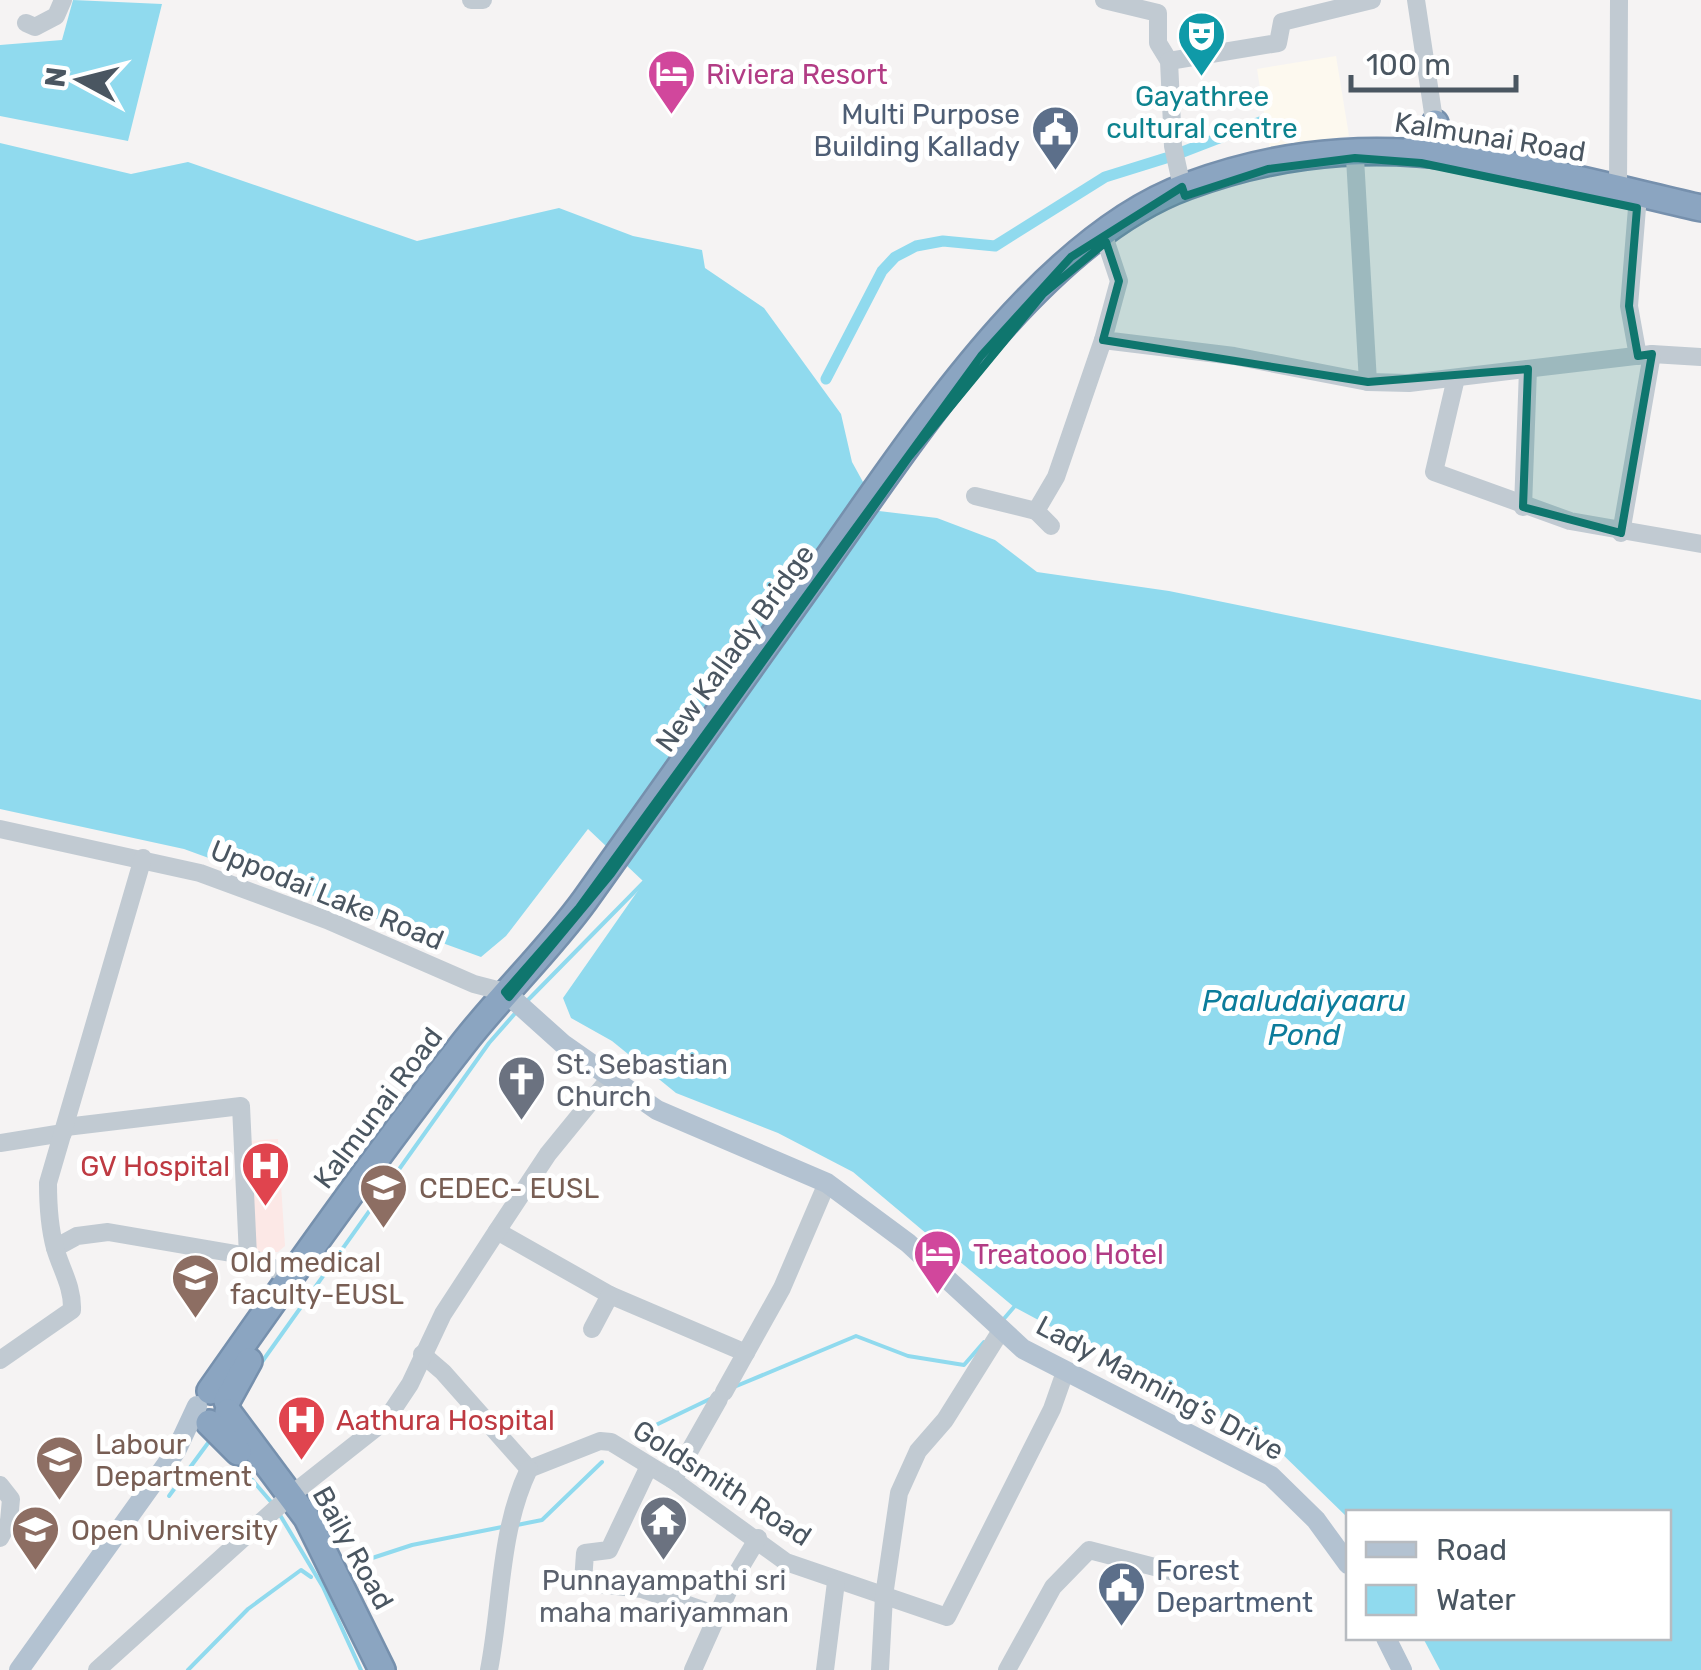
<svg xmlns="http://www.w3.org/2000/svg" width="1701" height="1670" viewBox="0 0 1701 1670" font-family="Rubik,sans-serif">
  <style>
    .commercial { fill: #fdf9ef }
    .medical { fill: #fce8e6 }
    .water { fill: #90daee }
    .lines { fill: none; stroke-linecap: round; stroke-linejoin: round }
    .stream { stroke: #90daee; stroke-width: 4 }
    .canal { stroke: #90daee; stroke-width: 11 }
    .highway-casing { stroke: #7690ad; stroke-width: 30 }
    .minor { stroke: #c1cad2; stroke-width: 18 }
    .major { stroke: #b3c2d1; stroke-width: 20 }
    .highway { stroke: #8ba5c1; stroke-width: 25 }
    .marked { fill: #0f766e; fill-opacity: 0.2; stroke: #0f766e; stroke-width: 8; stroke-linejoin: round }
    .labels { text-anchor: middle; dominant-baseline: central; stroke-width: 10; stroke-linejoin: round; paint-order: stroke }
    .hotel-label { font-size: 28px; fill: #b23c85; stroke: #fff; text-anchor: start }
    .culture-label { font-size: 28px; fill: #0d838f; stroke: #fff }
    .service-label { font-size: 28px; fill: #4e5e75; stroke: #fff; text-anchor: end }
    .street-label { font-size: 28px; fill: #4a5661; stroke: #fff }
    .worship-label { font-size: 28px; fill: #5b616d; stroke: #fff; text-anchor: start }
    .health-label { font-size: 28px; fill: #be3a42; stroke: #fff; text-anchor: end }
    .education-label { font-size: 28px; fill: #785e54; stroke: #fff; text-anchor: start }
    .water-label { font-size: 30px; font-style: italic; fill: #0c7c9b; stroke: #fff }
  </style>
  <rect width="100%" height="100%" fill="#f5f3f3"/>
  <!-- commercial -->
  <path class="commercial" d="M1336,56L1349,136L1270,149L1257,69Z"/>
  <!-- medical -->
  <path class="medical" d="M278,1139L285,1246L278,1252H250L244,1141Z"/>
  <!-- water -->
  <g class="water">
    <path d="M73,0L162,4L128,141L0,116V45L62,40Z"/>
    <path d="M0,143L131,174L188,162L417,241L559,208L633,236L702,250L705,268L764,308L841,414L852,462L879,511L937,518L995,540L1037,572L1169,591L1701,700V1670H1440L1423,1638H1668V1512H1348V1518L1275,1447L1014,1307L853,1172L778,1133L676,1093L612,1041L571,1018L563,998L644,882L588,829L506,936L481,957L184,849L0,809Z"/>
  </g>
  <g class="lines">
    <!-- stream -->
    <g class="stream">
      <path d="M528,1000L644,882"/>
      <path d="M1002,1321L1014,1307"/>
      <path d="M259,1366L489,1043L518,1010"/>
      <path d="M734,1387L856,1336L908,1356L964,1365L984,1342"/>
      <path d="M635,1435L712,1398"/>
      <path d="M236,1461L272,1503"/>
      <path d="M169,1496L211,1439"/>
      <path d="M280,1515L323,1587L361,1670"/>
      <path d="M517,1525L542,1520L602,1462"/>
      <path d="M357,1563L412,1545L502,1527"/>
      <path d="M188,1670L248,1609L301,1570L311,1577"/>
    </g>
    <!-- canal -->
    <g class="canal">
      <path d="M1180,153L1263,121"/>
      <path d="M826,379L882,271L895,257L916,246L943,241L995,246L1105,177L1166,158"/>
    </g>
    <defs>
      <g id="highway">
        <path d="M1412,149L1427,145L1435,123"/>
        <path d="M210,1391C292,1274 375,1157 463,1044C502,994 548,951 585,900C663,792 739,683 816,575C907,447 1037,241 1187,186C1373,117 1518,166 1701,208"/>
        <path d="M227,1401L249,1361"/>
        <path d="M228,1412L307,1518L382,1670"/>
        <path d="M209,1423L238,1452"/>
      </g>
    </defs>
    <!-- highway casing -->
    <use href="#highway" class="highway-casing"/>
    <!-- minor -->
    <g class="minor">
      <path d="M471,0H483"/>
      <path d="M1104,0L1158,13V43L1169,61L1173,146L1182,187"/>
      <path d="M1416,0L1436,133"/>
      <path d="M26,23L35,27L56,16L63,0"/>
      <path d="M1169,61L1278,43L1282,22L1372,0"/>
      <path d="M1355,158L1368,382"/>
      <path d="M1618,189L1619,0"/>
      <path d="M1637,208L1629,306L1638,356"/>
      <path d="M1106,242L1119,281L1103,340L1234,356L1368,382L1409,383L1652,354L1701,357"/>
      <path d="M1456,378L1434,472L1570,521L1701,544"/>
      <path d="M975,496L1036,511"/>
      <path d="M1523,507L1528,369"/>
      <path d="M1051,526L1036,511L1056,477L1103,340"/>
      <path d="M1621,533L1652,354"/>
      <path d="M0,829L200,873L327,920L474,984L505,992"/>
      <path d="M66,1127L241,1106L248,1256"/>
      <path d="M0,1143L63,1133"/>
      <path d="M497,1231L610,1295L746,1353"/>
      <path d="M55,1248L77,1236L108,1232L248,1256L290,1276"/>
      <path d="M592,1329L610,1295"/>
      <path d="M422,1354L443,1372L529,1469L600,1441L611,1442L673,1480L786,1562L947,1617L1052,1409L1065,1372"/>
      <path d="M0,1360L72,1310C73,1287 61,1269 55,1248C49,1226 48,1205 48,1183L143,858"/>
      <path d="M724,1392L782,1288L827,1183"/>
      <path d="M649,1466L609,1550L585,1553L583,1582L642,1589L717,1615"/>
      <path d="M673,1480L719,1399"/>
      <path d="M0,1485L11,1499L9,1521L0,1538"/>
      <path d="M97,1670L291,1495L386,1420L410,1384L443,1314L497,1231L548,1154L610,1078"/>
      <path d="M489,1670C502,1603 499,1531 529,1469"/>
      <path d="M693,1670L734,1578L758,1538"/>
      <path d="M825,1670L836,1582"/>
      <path d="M880,1670L884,1596L899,1493L918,1451L945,1420L1002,1329"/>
      <path d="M1007,1670L1053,1587L1089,1550L1174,1572"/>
    </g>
    <!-- major -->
    <g class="major">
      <path d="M505,992L563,1044L657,1110L827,1183L908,1243L1023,1349L1271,1476L1316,1520L1348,1564"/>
      <path d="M1386,1638L1402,1670"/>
      <path d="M19,1670L176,1451L197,1406"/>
    </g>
    <!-- highway -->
    <use href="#highway" class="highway"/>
  </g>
  <!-- marked area -->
  <path class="marked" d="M1355,158L1421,163L1637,208L1629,306L1638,356L1652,354L1621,533L1523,507L1528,369L1368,382L1103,340L1119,281L1106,242L1043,294L909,457L611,874L509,997L505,992L578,909L981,356L1071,257L1182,187L1185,196L1268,169Z"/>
  <!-- icons -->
  <defs>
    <symbol id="theatre-pin" viewBox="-11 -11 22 30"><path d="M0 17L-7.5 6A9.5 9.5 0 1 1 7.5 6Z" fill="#0f9aa8" stroke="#fff"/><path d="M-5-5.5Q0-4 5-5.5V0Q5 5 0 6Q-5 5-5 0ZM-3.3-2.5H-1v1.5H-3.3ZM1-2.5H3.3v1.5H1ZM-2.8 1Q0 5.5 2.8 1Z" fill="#fff"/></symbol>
    <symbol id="hotel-pin" viewBox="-11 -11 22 30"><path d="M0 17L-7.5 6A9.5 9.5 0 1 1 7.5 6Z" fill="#d1479c" stroke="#fff"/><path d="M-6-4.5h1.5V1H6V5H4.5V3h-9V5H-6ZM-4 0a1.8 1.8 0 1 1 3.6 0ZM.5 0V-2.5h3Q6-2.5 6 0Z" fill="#fff"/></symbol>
    <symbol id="civic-pin" viewBox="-11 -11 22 30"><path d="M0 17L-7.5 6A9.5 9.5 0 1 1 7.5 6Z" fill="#5c6f8a" stroke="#fff"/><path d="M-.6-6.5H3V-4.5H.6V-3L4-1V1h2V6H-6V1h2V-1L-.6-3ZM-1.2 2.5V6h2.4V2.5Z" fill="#fff"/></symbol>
    <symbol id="church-pin" viewBox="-11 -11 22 30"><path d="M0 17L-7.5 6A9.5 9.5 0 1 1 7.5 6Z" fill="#6b7280" stroke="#fff"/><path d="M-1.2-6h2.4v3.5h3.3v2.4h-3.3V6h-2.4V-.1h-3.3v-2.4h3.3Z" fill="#fff"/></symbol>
    <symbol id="hospital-pin" viewBox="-11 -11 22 30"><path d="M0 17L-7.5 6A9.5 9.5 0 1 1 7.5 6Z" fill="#e0444e" stroke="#fff"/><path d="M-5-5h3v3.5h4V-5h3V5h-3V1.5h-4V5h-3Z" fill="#fff"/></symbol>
    <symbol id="university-pin" viewBox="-11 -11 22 30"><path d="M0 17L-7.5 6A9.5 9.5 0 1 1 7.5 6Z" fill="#8d6e63" stroke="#fff"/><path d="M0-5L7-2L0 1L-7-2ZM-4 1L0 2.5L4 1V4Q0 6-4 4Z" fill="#fff"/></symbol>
    <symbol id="temple-pin" viewBox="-11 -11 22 30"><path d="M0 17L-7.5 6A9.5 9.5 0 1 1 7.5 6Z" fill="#6b7280" stroke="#fff"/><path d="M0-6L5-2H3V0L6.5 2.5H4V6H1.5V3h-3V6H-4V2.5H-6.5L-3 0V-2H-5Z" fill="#fff"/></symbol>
  </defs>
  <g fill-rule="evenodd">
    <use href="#theatre-pin" x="1174" y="8" width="55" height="75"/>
    <use href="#hotel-pin" x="644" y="46" width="55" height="75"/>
    <use href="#civic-pin" x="1028" y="102" width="55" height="75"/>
    <use href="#church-pin" x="494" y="1052" width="55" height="75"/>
    <use href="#hospital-pin" x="238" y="1138" width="55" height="75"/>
    <use href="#university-pin" x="356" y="1160" width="55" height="75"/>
    <use href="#hotel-pin" x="910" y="1226" width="55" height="75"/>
    <use href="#university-pin" x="168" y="1250" width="55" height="75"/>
    <use href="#hospital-pin" x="274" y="1392" width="55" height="75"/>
    <use href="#university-pin" x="32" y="1432" width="55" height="75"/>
    <use href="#temple-pin" x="636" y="1492" width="55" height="75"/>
    <use href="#university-pin" x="8" y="1502" width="55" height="75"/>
    <use href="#civic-pin" x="1094" y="1558" width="55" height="75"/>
  </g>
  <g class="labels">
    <!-- hotel labels -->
    <g class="hotel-label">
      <text x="706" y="74">Riviera Resort</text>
      <text x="973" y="1254">Treatooo Hotel</text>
    </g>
    <!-- culture labels -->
    <g class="culture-label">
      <text x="1202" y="96">Gayathree<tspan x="1202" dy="32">cultural centre</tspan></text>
    </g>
    <!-- service labels -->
    <g class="service-label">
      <text x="1020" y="114">Multi Purpose<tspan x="1020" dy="32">Building Kallady</tspan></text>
      <text x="1156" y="1570" text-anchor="start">Forest<tspan x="1156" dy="32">Department</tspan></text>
    </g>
    <!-- street labels -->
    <g class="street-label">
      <text transform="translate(1490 137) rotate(9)">Kalmunai Road</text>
      <text transform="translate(735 648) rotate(-54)">New Kallady Bridge</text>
      <text transform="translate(327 895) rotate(22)">Uppodai Lake Road</text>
      <text transform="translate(378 1108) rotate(-53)">Kalmunai Road</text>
      <text transform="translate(1160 1388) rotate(28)">Lady Manning’s Drive</text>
      <text transform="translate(722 1483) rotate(33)">Goldsmith Road</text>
      <text transform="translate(353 1548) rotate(61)">Baily Road</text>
    </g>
    <!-- worship labels -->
    <g class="worship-label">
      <text x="556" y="1064">St. Sebastian<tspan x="556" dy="32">Church</tspan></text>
      <text x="664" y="1580" text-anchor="middle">Punnayampathi sri<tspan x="664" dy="32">maha mariyamman</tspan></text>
    </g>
    <!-- health labels -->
    <g class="health-label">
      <text x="230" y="1166">GV Hospital</text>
      <text x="336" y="1420" text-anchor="start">Aathura Hospital</text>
    </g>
    <!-- education labels -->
    <g class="education-label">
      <text x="419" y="1188">CEDEC- EUSL</text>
      <text x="230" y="1262">Old medical<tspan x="230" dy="32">faculty-EUSL</tspan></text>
      <text x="95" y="1444">Labour<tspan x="95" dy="32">Department</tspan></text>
      <text x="71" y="1530">Open University</text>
    </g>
    <!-- water labels -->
    <g class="water-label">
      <text x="1304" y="1001">Paaludaiyaaru<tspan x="1304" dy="34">Pond</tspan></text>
    </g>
  </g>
  <!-- legend -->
  <rect x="1346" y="1510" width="325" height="130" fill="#ffffff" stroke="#b7bbc0" stroke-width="2.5"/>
  <rect x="1366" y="1542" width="50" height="15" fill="#b3c2d1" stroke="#b7bbc0" stroke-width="2.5"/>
  <text x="1436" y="1560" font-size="30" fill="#4a5661">Road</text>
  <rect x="1366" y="1585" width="50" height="30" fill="#90daee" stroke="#b7bbc0" stroke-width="2.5"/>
  <text x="1436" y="1610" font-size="30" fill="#4a5661">Water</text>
  <!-- north arrow -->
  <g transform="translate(80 80) rotate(277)" stroke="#ffffff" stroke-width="8" paint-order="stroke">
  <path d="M0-8L18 38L0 25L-18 38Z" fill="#4a5661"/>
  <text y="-15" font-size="28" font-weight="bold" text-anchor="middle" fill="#4a5661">N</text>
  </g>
  <!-- scale -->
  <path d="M1351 75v15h165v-15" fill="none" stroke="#4a5661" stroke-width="5"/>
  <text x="1366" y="75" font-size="30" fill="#4a5661" stroke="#ffffff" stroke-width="8" paint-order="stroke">100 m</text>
</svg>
